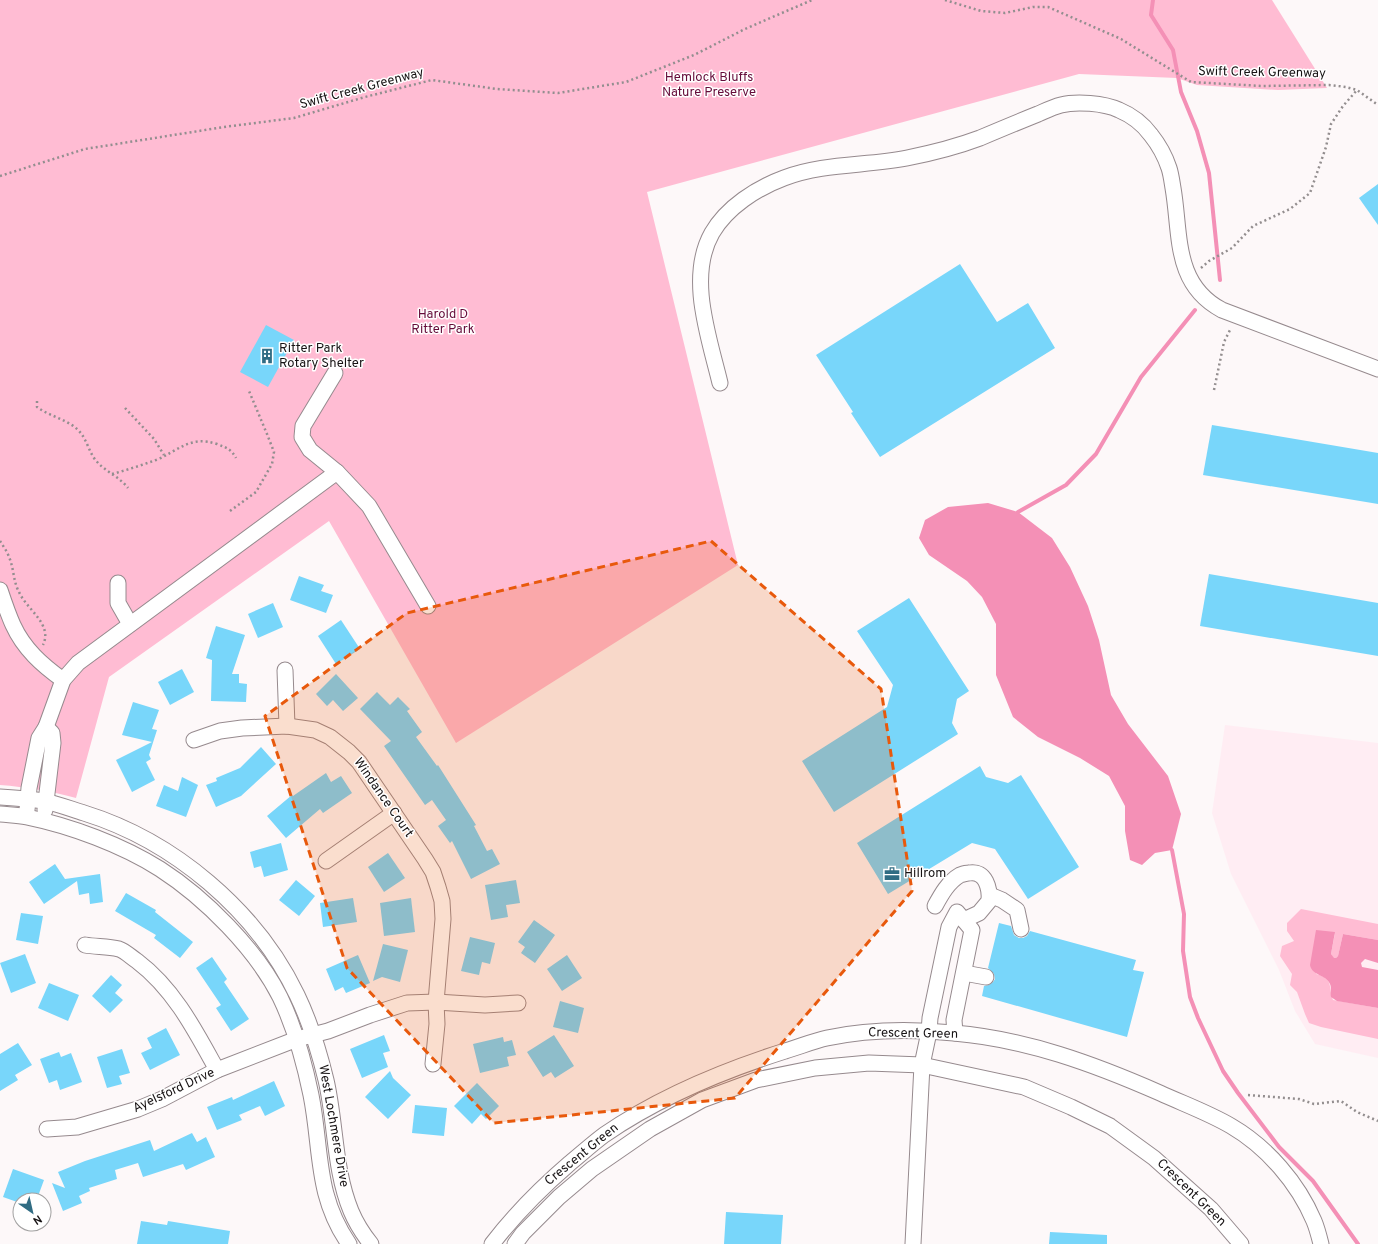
<svg xmlns="http://www.w3.org/2000/svg" width="1378" height="1244" viewBox="0 0 1378 1244" font-family="Overpass,sans-serif">
  <style>
    .built { fill: #ffedf3 }
    .green { fill: #ffbcd3 }
    .forest { fill: #f490b6 }
    .lines { fill: none; stroke-linecap: round; stroke-linejoin: round }
    .stream { stroke: #f490b6; stroke-width: 4 }
    .building { fill: #78d6fa }
    .minor-casing { stroke: #968a8e; stroke-width: 17 }
    .path { stroke: #938e8f; stroke-width: 2.5; stroke-dasharray: 2 3; stroke-linecap: butt }
    .minor { stroke: #fff; stroke-width: 15 }
    .marked { fill: #e8590c; fill-opacity: 0.2; stroke: #e8590c; stroke-width: 3; stroke-dasharray: 8 5; stroke-linejoin: round }
    .labels { text-anchor: middle; dominant-baseline: central; stroke-width: 3; stroke-linejoin: round; paint-order: stroke }
    .street-label { font-size: 13px; fill: #171314; stroke: #fff }
    .park-label { font-size: 13px; fill: #650c3a; stroke: #fff }
    .poi-label { font-size: 13px; fill: #171314; stroke: #fff; text-anchor: start }
  </style>
  <rect width="100%" height="100%" fill="#fdf8f9"/>
  <!-- built -->
  <path class="built" d="M1225,725L1378,743V1058L1315,1044L1295,1011L1279,970L1231,874L1212,813Z"/>
  <!-- green -->
  <g class="green">
    <path d="M0,0H1272L1327,88L1278,90L1197,85L1177,78L1079,74L647,192L738,565L456,743L329,521L109,677L76,798C50,791 26,787 0,785Z"/>
    <path d="M1301,909L1378,924V940L1343,934L1338,956L1336,958H1333L1331,954L1335,933L1316,974C1334,978 1328,987 1333,1000L1378,1008V1039L1321,1027L1309,1023L1305,1014L1297,992L1290,985L1292,974L1280,956L1282,946L1294,941L1287,931V923Z"/>
  </g>
  <!-- forest -->
  <g class="forest">
    <path d="M988,503L1018,512L1052,538L1070,567L1088,606L1099,640L1111,695L1128,724L1168,776L1181,814L1172,850L1155,853L1142,865L1130,860L1125,831V806L1109,776L1080,758L1038,737L1013,717L996,675V624L982,597L967,581L929,555L919,538L925,520L948,507Z"/>
    <path d="M1316,930L1335,932L1331,954L1334,958H1336L1338,956L1343,934L1378,940V963L1365,959L1361,963L1362,967L1378,970V1008L1337,1001L1331,997C1330,993 1332,988 1330,984C1326,974 1312,976 1310,965Z"/>
  </g>
  <g class="lines">
    <!-- stream -->
    <g class="stream">
      <path d="M1153,0L1151,15L1173,50L1181,92L1197,131L1209,173L1220,280"/>
      <path d="M1018,512L1066,485L1096,454L1141,377L1195,310"/>
      <path d="M1172,850L1184,914L1183,951L1190,997L1198,1018L1223,1071L1238,1093L1279,1147L1313,1181L1358,1244"/>
    </g>
  </g>
  <!-- building -->
  <g class="building">
    <path d="M1378,184V225L1359,198Z"/>
    <path d="M960,264L997,322L1028,303L1055,348L880,457L851,413L853,412L816,355Z"/>
    <path d="M266,325L294,340L268,387L240,372Z"/>
    <path d="M1212,425L1378,453V504L1203,475Z"/>
    <path d="M1209,574L1378,603V656L1200,626Z"/>
    <path d="M299,576L324,585L321,591L333,595L326,613L290,600Z"/>
    <path d="M909,598L969,691L957,699L952,723L958,734L834,812L802,761L887,707L893,685L857,631Z"/>
    <path d="M273,603L283,627L258,638L248,614Z"/>
    <path d="M341,620L360,649L336,664L318,636Z"/>
    <path d="M216,626L245,635L232,674H239V683L247,684L246,702L211,701L212,660L206,658Z"/>
    <path d="M182,669L194,692L170,705L158,682Z"/>
    <path d="M336,674L358,698L343,711L333,700L327,706L316,694Z"/>
    <path d="M377,692L390,705L398,697L410,709L407,711L422,732L416,737L437,766L438,765L476,825L474,826L487,851L492,849L500,864L471,879L452,841L450,843L438,826L446,820L432,800L425,805L384,746L391,741L360,709Z"/>
    <path d="M133,702L159,710L152,729L157,730L149,755L151,759L146,762L155,780L132,792L116,760L152,742L122,735Z"/>
    <path d="M261,747L276,764L241,796L216,807L206,785L217,781L216,778L240,768Z"/>
    <path d="M980,766L986,777L1008,783L1021,775L1079,867L1028,899L995,849L972,843L888,894L857,843Z"/>
    <path d="M326,773L331,782L341,776L352,793L323,813L320,809L286,838L267,816L292,795L293,796Z"/>
    <path d="M182,777L198,785L186,817L156,806L164,785L178,791Z"/>
    <path d="M281,843L288,870L264,877L261,866L254,868L250,852Z"/>
    <path d="M388,853L405,878L384,892L368,867Z"/>
    <path d="M55,864L65,879L100,874L103,902L90,904L89,893L79,895L77,881L44,904L29,882Z"/>
    <path d="M296,880L315,896L299,916L279,900Z"/>
    <path d="M516,880L520,903L506,905L508,917L491,920L485,885Z"/>
    <path d="M126,893L156,910L155,912L193,942L180,958L154,938L156,935L115,911Z"/>
    <path d="M353,898L357,922L323,927L320,903Z"/>
    <path d="M411,898L415,932L384,936L380,903Z"/>
    <path d="M21,913L43,916L38,944L16,940Z"/>
    <path d="M534,920L555,935L535,963L521,953L525,947L518,942Z"/>
    <path d="M999,923L1011,926L1014,935L1019,938H1023L1027,936L1030,931L1136,960L1133,970L1144,972L1127,1037L982,996L984,986L989,985L993,982L995,979L994,974L988,968Z"/>
    <path d="M470,937L495,943L490,964L482,962L479,975L461,971Z"/>
    <path d="M383,944L408,950L400,982L382,977L373,981Z"/>
    <path d="M25,954L36,983L11,993L0,963Z"/>
    <path d="M358,955L370,983L346,993L343,987L335,991L326,969Z"/>
    <path d="M567,955L582,978L562,991L547,969Z"/>
    <path d="M212,957L227,979L224,982L249,1019L231,1031L216,1008L221,1005L196,968Z"/>
    <path d="M111,975L122,985L115,993L123,1000L110,1013L92,996Z"/>
    <path d="M49,983L79,995L68,1021L38,1008Z"/>
    <path d="M560,1001L584,1008L578,1033L553,1027Z"/>
    <path d="M166,1028L180,1055L150,1070L141,1053L152,1048L147,1038Z"/>
    <path d="M384,1035L390,1051L383,1053L388,1067L362,1078L350,1049Z"/>
    <path d="M554,1035L574,1066L555,1078L551,1072L543,1077L527,1052Z"/>
    <path d="M503,1037L504,1042L512,1040L516,1055L507,1057L509,1066L480,1073L473,1044Z"/>
    <path d="M18,1043L32,1065L15,1075L18,1080L0,1091V1054Z"/>
    <path d="M122,1049L130,1073L119,1076L122,1084L107,1088L97,1057Z"/>
    <path d="M59,1052L61,1057L71,1053L82,1082L60,1090L57,1080L49,1083L40,1059Z"/>
    <path d="M390,1071L393,1078L411,1095L388,1119L365,1097Z"/>
    <path d="M274,1081L285,1106L265,1116L260,1106L239,1115L242,1120L217,1130L207,1107L232,1097L233,1100Z"/>
    <path d="M477,1083L499,1106L486,1119L481,1114L472,1124L454,1106Z"/>
    <path d="M415,1105L447,1108L444,1136L412,1133Z"/>
    <path d="M192,1133L197,1142L206,1137L215,1157L186,1170L183,1164L143,1177L138,1163L115,1170L117,1179L89,1188L90,1191L79,1196L82,1203L63,1211L52,1183L65,1188L58,1172L85,1161L150,1140L154,1151Z"/>
    <path d="M13,1169L44,1180L37,1199L28,1195L26,1200H20V1203L3,1197Z"/>
    <path d="M726,1212L783,1215L781,1244H724Z"/>
    <path d="M141,1221L167,1225L168,1221L230,1231L228,1244H137Z"/>
    <path d="M1050,1232L1107,1235V1244H1049Z"/>
  </g>
  <g class="lines">
    <defs>
      <g id="minor">
        <path d="M335,373L303,426L302,437L310,450L337,472"/>
        <path d="M720,383C709,337 687,277 712,233C727,207 757,188 784,178C823,163 867,166 907,158C932,153 956,147 980,138C999,130 1018,122 1038,114C1045,111 1053,107 1061,105C1076,101 1104,103 1119,110C1131,115 1143,124 1151,135C1159,145 1165,156 1169,168C1171,174 1172,182 1173,188C1181,234 1173,284 1222,310L1378,369"/>
        <path d="M118,583V603L130,624"/>
        <path d="M0,590C4,602 8,614 13,625C24,649 42,665 63,680"/>
        <path d="M285,670L287,726"/>
        <path d="M46,727L63,680L78,663L337,472L369,506L428,606"/>
        <path d="M194,740L220,731L242,728L287,726L315,730L330,737L349,752L359,762L425,859L433,872L438,887L442,901L443,919L436,1002L437,1024L433,1064"/>
        <path d="M0,797C15,798 30,799 44,801C58,804 71,809 84,813C174,841 256,910 297,995C310,1022 319,1051 326,1080C336,1123 334,1170 351,1211C356,1223 363,1234 371,1244"/>
        <path d="M27,810L29,788L39,738L46,727L52,733L53,743L45,810"/>
        <path d="M0,814C9,815 18,815 27,817C71,826 122,845 160,869C205,898 256,949 280,997C295,1028 304,1061 311,1095C322,1150 315,1195 349,1244"/>
        <path d="M326,861L394,813"/>
        <path d="M990,895L1002,900L1017,910L1021,929"/>
        <path d="M935,906C941,895 948,882 960,875C963,874 966,873 969,873C986,870 990,889 989,901L979,913L964,920"/>
        <path d="M85,945C96,947 108,946 119,949C125,951 131,957 137,961C174,989 195,1030 217,1070"/>
        <path d="M964,973L986,977"/>
        <path d="M47,1129L77,1127L138,1109L162,1099L217,1070L297,1039L328,1031L370,1015L407,1003L436,1002L485,1005L518,1003"/>
        <path d="M492,1244C515,1214 541,1188 570,1163C581,1154 592,1144 604,1135C659,1097 722,1071 785,1051C799,1047 813,1041 827,1038C869,1029 912,1029 954,1033C1026,1039 1094,1064 1160,1093C1184,1104 1209,1113 1231,1126C1267,1147 1298,1183 1314,1221C1317,1228 1319,1236 1321,1244"/>
        <path d="M515,1244L523,1233L559,1197L592,1169L650,1129L702,1100L756,1080L815,1068L869,1063L922,1065L1024,1087L1071,1107L1110,1126L1154,1158L1211,1209L1241,1244"/>
        <path d="M913,1244L922,1065L929,1032L930,1018L949,927L957,912L972,930L954,1020L955,1033"/>
      </g>
    </defs>
    <!-- minor casing -->
    <use href="#minor" class="minor-casing"/>
    <!-- path -->
    <g class="path">
      <path d="M945,0L981,11L1005,13L1033,7H1048L1121,39L1191,82L1262,86L1329,85L1346,87L1357,90L1378,105"/>
      <path d="M0,176L85,149L224,127L294,118L365,97L432,80L497,89L558,93L626,82L694,55L745,29L812,0"/>
      <path d="M1201,268L1209,261L1232,248L1253,226L1290,209L1310,193L1326,147L1331,124L1343,106L1357,90"/>
      <path d="M1214,390L1224,342L1231,328"/>
      <path d="M37,401V407C49,416 66,419 77,429C86,437 88,449 94,458C103,471 119,476 128,488"/>
      <path d="M125,408L154,439L164,455"/>
      <path d="M112,474C127,470 142,465 156,460C178,451 190,435 217,444C227,448 231,449 236,458"/>
      <path d="M230,511L256,492L272,464L274,452L267,434L249,391"/>
      <path d="M0,541C3,546 7,551 9,557C14,568 13,581 19,592C27,610 53,624 43,645"/>
      <path d="M1248,1095L1299,1099L1314,1104L1341,1101L1357,1112L1378,1121"/>
    </g>
    <!-- minor -->
    <use href="#minor" class="minor"/>
  </g>
  <!-- marked area -->
  <path class="marked" d="M711,541L881,689L912,891L735,1098L494,1123L347,968L265,716L407,613Z"/>
  <!-- icons -->
  <defs>
    <symbol id="building-bare" viewBox="-9 -9 18 18"><path d="M-4-6H4V6H1V3H-1V6H-4ZM-2.5-4.3h1.7v1.8h-1.7ZM.8-4.3h1.7v1.8H.8ZM-2.5-1h1.7V.8h-1.7ZM.8-1h1.7V.8H.8Z" fill="#306c83" stroke="#fff" stroke-width="2.5" paint-order="stroke"/></symbol>
    <symbol id="office-bare" viewBox="-9 -9 18 18"><path d="M-6-3h4V-5.5h4V-3h4V5H-6ZM-1-4.5V-3h2v-1.5ZM-6 0V1H6V0Z" fill="#306c83" stroke="#fff" stroke-width="2.5" paint-order="stroke"/></symbol>
  </defs>
  <g fill-rule="evenodd">
    <use href="#building-bare" x="256" y="345" width="22" height="22"/>
    <use href="#office-bare" x="881" y="863" width="22" height="22"/>
  </g>
  <g class="labels">
    <!-- street labels -->
    <g class="street-label">
      <text transform="translate(1262 73) rotate(1)">Swift Creek Greenway</text>
      <text transform="translate(362 89) rotate(-15)">Swift Creek Greenway</text>
      <text transform="translate(383 798) rotate(55)">Windance Court</text>
      <text transform="translate(913 1034) rotate(1)">Crescent Green</text>
      <text transform="translate(174 1091) rotate(-25)">Ayelsford Drive</text>
      <text transform="translate(333 1126) rotate(80)">West Lochmere Drive</text>
      <text transform="translate(582 1155) rotate(-39)">Crescent Green</text>
      <text transform="translate(1191 1193) rotate(44)">Crescent Green</text>
    </g>
    <!-- park labels -->
    <g class="park-label">
      <text x="709" y="78">Hemlock Bluffs<tspan x="709" dy="15">Nature Preserve</tspan></text>
      <text x="443" y="315">Harold D<tspan x="443" dy="15">Ritter Park</tspan></text>
    </g>
    <!-- poi labels -->
    <g class="poi-label">
      <text x="279" y="349">Ritter Park<tspan x="279" dy="15">Rotary Shelter</tspan></text>
      <text x="904" y="874">Hillrom</text>
    </g>
  </g>
  <!-- north arrow -->
  <g transform="translate(32 1212) rotate(146)"><circle r="19" fill="#ffffff" stroke="#a2a1a1"/>
  <path d="M0-3L7 15L0 10L-7 15Z" fill="#306c83"/>
  <text y="-6" font-size="11" font-weight="bold" text-anchor="middle" fill="#171314">N</text>
  </g>
</svg>
